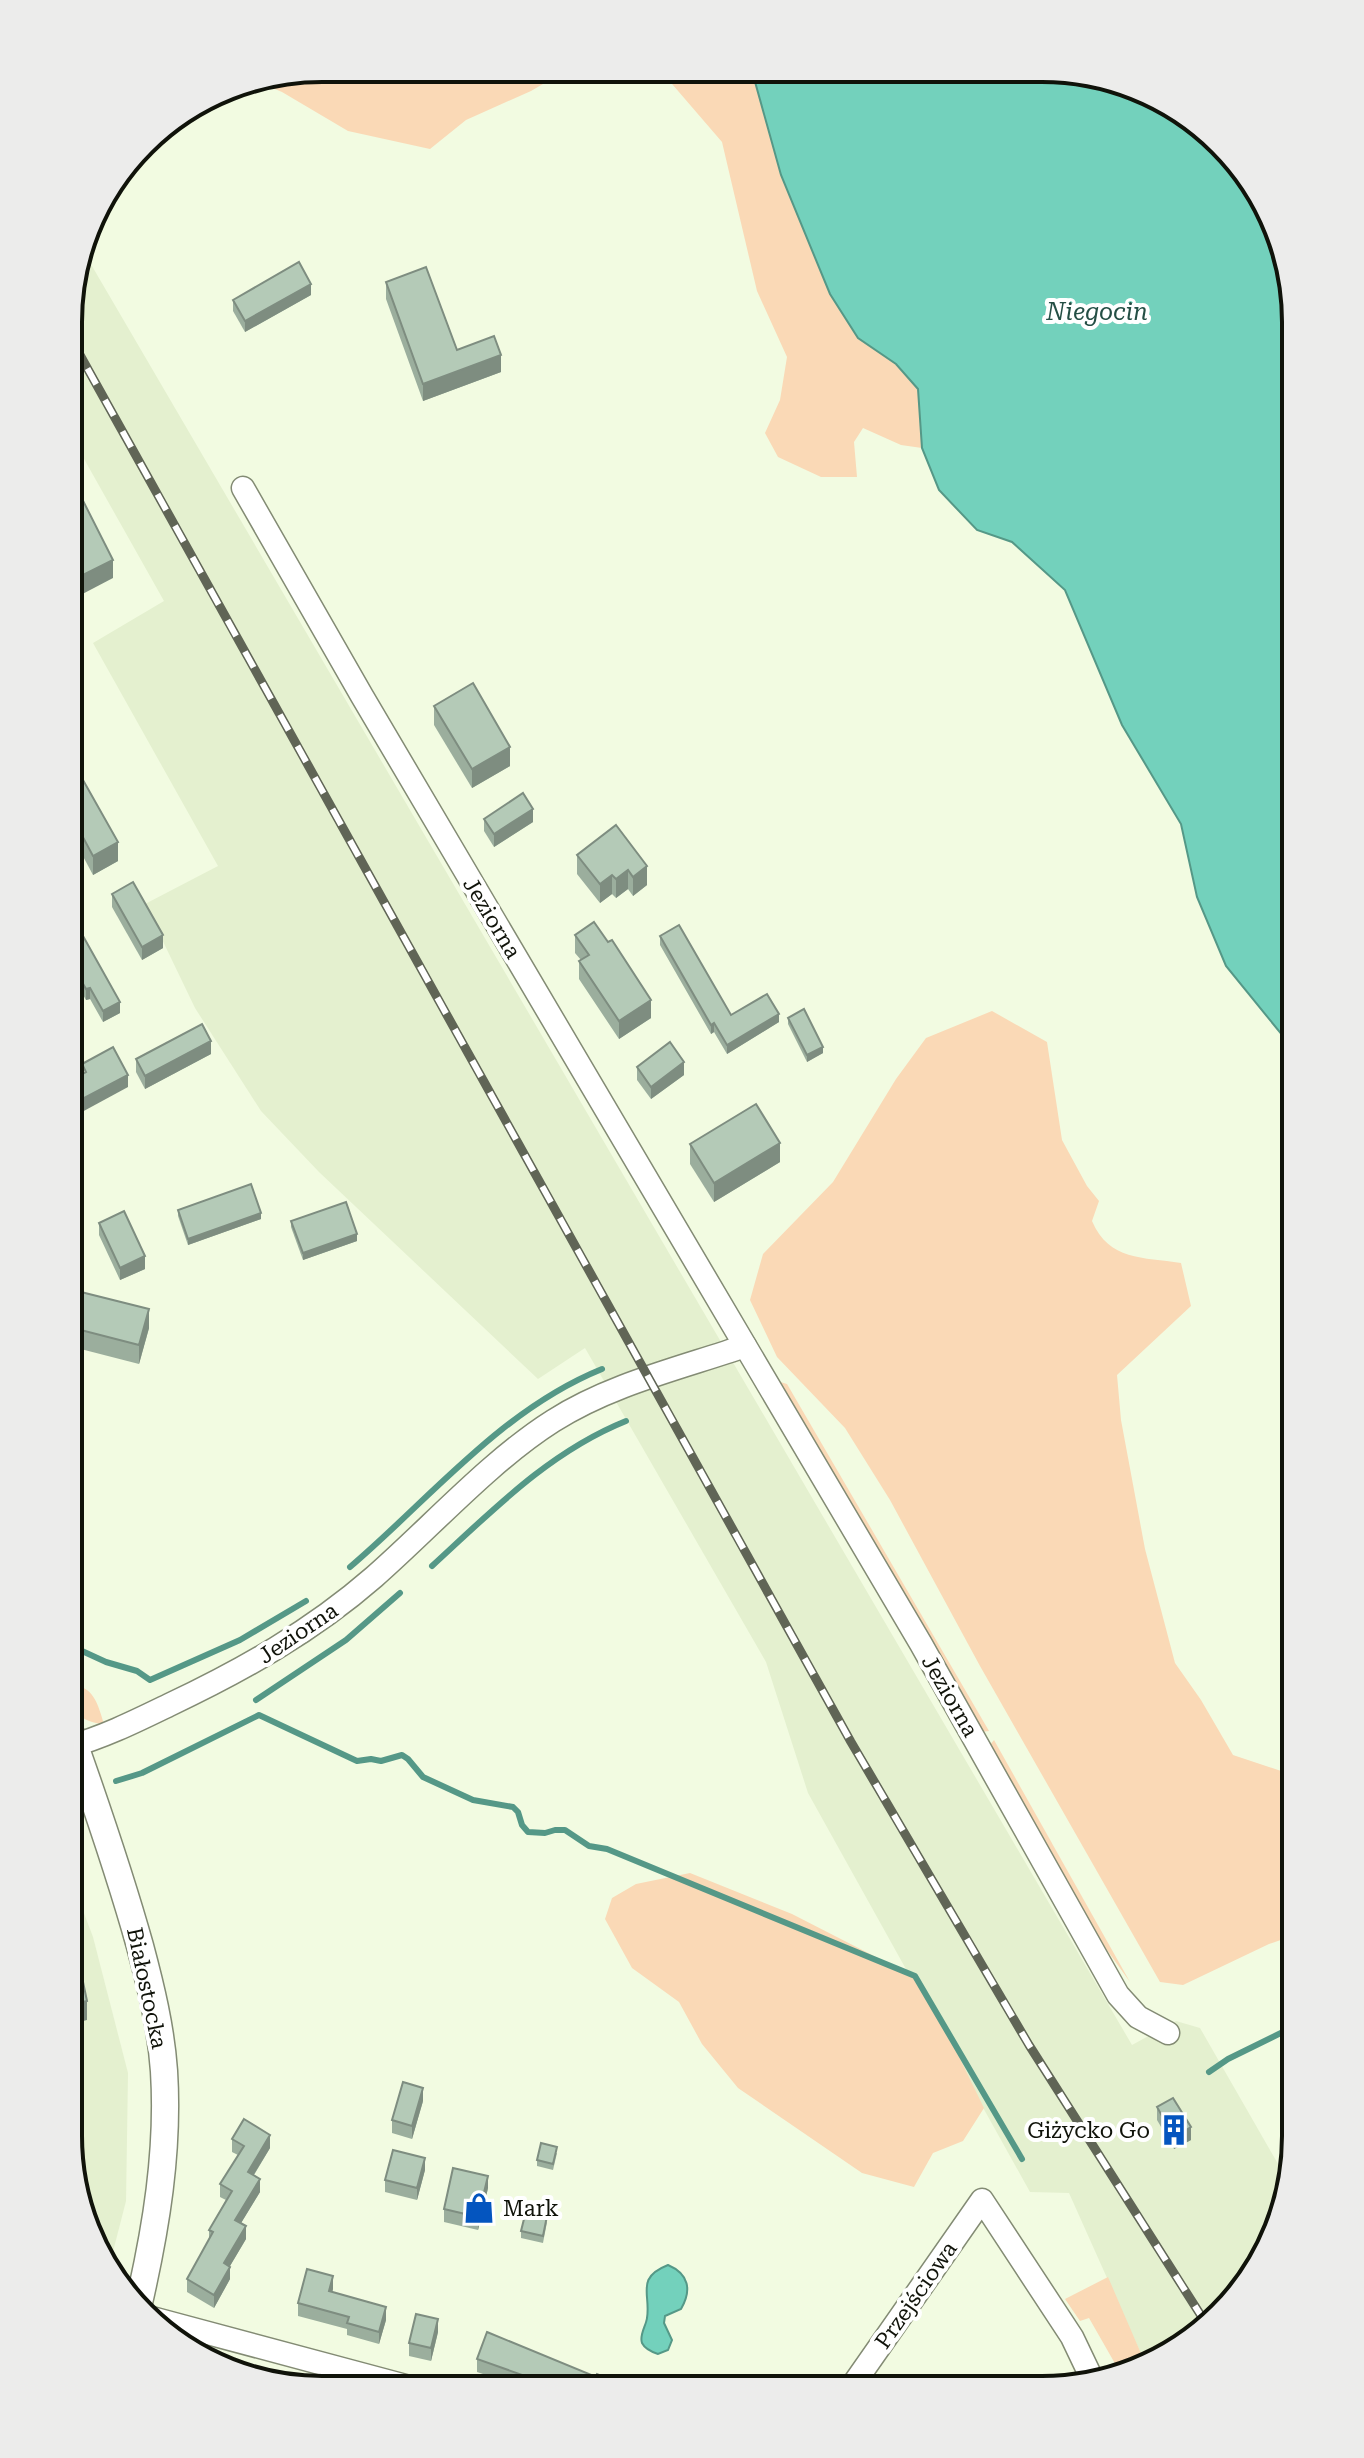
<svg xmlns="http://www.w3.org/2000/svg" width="1364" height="2458" viewBox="0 0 1364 2458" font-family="'Roboto Serif',serif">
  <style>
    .built { fill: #e4f0cf }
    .green { fill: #fad9b6 }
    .water { fill: #73d1bc; stroke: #559887; stroke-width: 2 }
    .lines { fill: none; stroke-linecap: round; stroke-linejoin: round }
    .stream { stroke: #559887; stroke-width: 6 }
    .minor-casing { stroke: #838b74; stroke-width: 25 }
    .tertiary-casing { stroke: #838b74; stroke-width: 29 }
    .minor { stroke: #fff; stroke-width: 22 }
    .tertiary { stroke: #fff; stroke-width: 26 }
    .rail-casing { stroke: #606556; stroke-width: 9 }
    .rail { stroke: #fff; stroke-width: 6; stroke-dasharray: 18; stroke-linecap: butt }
    .wall { fill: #9bae9d }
    .shaded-wall { fill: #7e8d80 }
    .building { fill: #b4cab7; stroke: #7e8d80; stroke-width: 2 }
    .labels { text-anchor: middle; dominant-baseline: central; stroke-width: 8; stroke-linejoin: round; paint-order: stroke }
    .street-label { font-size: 22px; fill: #10130a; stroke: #fff }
    .poi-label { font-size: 22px; fill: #10130a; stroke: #fff; text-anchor: end }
    .water-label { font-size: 24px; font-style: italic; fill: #244f45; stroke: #fff }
    .rim { fill: none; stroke: #10130a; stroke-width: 4 }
  </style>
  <rect width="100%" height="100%" fill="#f2fbe1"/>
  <!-- built -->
  <g class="built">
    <path d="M82,249L1132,2045L1176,2021L1200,2028L1289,2183L1277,2233L1243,2291L1183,2347L1146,2365L1069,2193L1030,2192L808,1793L766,1662L585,1348L538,1379L319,1172L261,1111L195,1008L145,904L218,866L93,643L164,601L70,434V289Z"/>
    <path d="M68,1871L93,1937L128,2073L126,2201L108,2271L82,2218L68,2136Z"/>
  </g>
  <!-- green -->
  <g class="green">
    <path d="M322,68L567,70L531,91L466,120L430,149L348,131L282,92L256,81Z"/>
    <path d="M660,70L752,71L782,175L858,338L896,364L918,389L922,448L901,445L863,428L854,442L857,477H821L778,457L765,433L780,400L787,357L757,291L722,142Z"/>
    <path d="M992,1011L1047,1042L1062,1140L1087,1186L1099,1201L1092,1221C1109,1261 1143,1257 1181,1263L1191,1306L1117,1375L1121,1420L1145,1549L1175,1663L1201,1700L1233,1755L1296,1776L1295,1935L1269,1944L1183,1985L1160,1982L980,1666L890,1500L845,1428L777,1357L750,1300L763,1254L833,1182L896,1079L926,1038Z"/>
    <path d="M777,1381L787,1384L989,1731L981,1732Z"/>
    <path d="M70,1685C94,1685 98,1705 104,1724C82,1723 65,1708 70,1685Z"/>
    <path d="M994,1740L1130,1982L1094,1932L989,1746Z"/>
    <path d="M690,1873L792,1914L915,1977L939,2016L984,2108L963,2141L933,2153L914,2187L862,2173L738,2088L702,2044L679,2002L632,1968L605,1919L612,1898L636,1884Z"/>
    <path d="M1108,2277L1146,2365L1124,2376L1110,2379L1108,2375L1117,2367L1089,2318L1080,2321L1065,2299Z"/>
  </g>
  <!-- water -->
  <g class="water">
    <path d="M752,71L1091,73L1209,131L1282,240L1296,322V1052L1226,966L1197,897L1181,824L1122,725L1065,590L1012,542L977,530L939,490L922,448L918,389L896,364L858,338L830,294L781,175Z"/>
    <path d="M668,2265C689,2274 692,2290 681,2309L665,2316L664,2323L672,2340L668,2350L658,2354C652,2352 645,2349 642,2343C639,2335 646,2326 647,2318C651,2294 635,2278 668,2265Z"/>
  </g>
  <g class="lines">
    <!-- stream -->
    <g class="stream">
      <path d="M432,1566C492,1511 549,1452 626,1421"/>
      <path d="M350,1567C431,1498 501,1410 602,1369"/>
      <path d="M69,1645L106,1662L137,1671L150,1680L240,1640L306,1601"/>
      <path d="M256,1700L346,1640L400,1593"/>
      <path d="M116,1781L142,1773L259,1715L357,1761L371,1759L381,1761L402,1755L408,1759L423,1777L473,1800L513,1807L518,1812L522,1825L528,1832L545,1833L555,1830H565L589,1846L607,1849L915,1976L1022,2159"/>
      <path d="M1209,2072L1228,2059L1295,2026"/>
    </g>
    <defs>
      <g id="minor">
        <path d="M243,488L362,696L921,1644L1118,1995L1138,2017L1168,2033"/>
        <path d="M68,1747C104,1737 136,1721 169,1705C243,1670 312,1631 374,1577C431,1527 490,1461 553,1421C611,1384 681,1368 745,1346"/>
        <path d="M148,2317L413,2388"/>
        <path d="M850,2389L982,2200L1072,2337L1093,2381"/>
      </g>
      <path id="tertiary" d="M68,1726C94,1799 119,1871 140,1946C151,1987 161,2028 164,2071C169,2151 156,2229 138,2307"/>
    </defs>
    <!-- minor casing -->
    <use href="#minor" class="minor-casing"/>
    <!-- tertiary casing -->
    <use href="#tertiary" class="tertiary-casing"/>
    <!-- minor -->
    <use href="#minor" class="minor"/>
    <!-- tertiary -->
    <use href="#tertiary" class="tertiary"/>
    <defs>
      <path id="rail" d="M70,337L851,1742L1029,2045L1207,2325"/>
    </defs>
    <!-- rail casing -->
    <use href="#rail" class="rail-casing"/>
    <!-- rail -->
    <use href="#rail" class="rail"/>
  </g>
  <!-- wall -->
  <g class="wall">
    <path d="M386,282L457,350L501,372L423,401L386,299Z"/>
    <path d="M311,295L245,332L233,311V300Z"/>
    <path d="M434,706L510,766L472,788L434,725Z"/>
    <path d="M70,757L118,861L93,875L70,832Z"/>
    <path d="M484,819L533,822L494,847L484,831Z"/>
    <path d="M616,825L647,885L633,896L628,889L616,898L612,894L600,903L577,874V855Z"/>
    <path d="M112,894L163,948L142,960L112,907Z"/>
    <path d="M575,935L608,942L651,1018L619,1039L579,979V961L581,960L575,953Z"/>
    <path d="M660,936L731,1015L779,1022L727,1054L714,1032L711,1034L660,945Z"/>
    <path d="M69,944L120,1013L103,1022L90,999L86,1000L69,970Z"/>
    <path d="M788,1018L823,1053L807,1062L788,1024Z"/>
    <path d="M211,1054L145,1089L136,1072V1059Z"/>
    <path d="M637,1067L684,1075L651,1099L637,1080Z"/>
    <path d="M690,1144L780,1162L714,1202L690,1164Z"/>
    <path d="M178,1210L261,1219L188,1245L178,1216Z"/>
    <path d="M291,1221L357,1241L303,1260L291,1227Z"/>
    <path d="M99,1223L145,1269L120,1280L99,1235Z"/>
    <path d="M69,1289L149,1328L139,1364L69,1346Z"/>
    <path d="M423,2101L412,2139L392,2133V2120Z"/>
    <path d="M1157,2107L1191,2140L1174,2149L1157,2120Z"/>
    <path d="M232,2139L270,2148L254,2175L260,2192L241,2223L246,2239L230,2266V2279L214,2308L187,2292V2279L209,2240V2230L226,2200L220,2197V2184L238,2155L232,2152Z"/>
    <path d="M557,2153L553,2170L537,2166V2160Z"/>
    <path d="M425,2170L417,2200L385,2192V2180Z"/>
    <path d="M488,2188L478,2230L444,2222V2209Z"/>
    <path d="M547,2222L543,2243L521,2238V2231Z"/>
    <path d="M333,2289L332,2292L386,2320L379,2344L347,2335V2329L298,2316V2303Z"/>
    <path d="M438,2332L431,2361L409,2356V2343Z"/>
    <path d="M477,2359L614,2389L525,2388L477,2372Z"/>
  </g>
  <!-- shaded-wall -->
  <g class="shaded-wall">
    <path d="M392,68L407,69L385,78V71Z"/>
    <path d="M311,284V295L245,332V321Z"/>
    <path d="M501,355V372L423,401V384Z"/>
    <path d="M81,458V476L70,482V464Z"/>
    <path d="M113,560V578L71,600V581Z"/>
    <path d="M510,747V766L472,788V769Z"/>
    <path d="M533,809V822L494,847V834Z"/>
    <path d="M118,842V861L93,875V856Z"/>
    <path d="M647,866V885L633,896V877Z"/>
    <path d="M628,870V889L616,898V879Z"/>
    <path d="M612,875V894L600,903V884Z"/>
    <path d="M163,935V948L142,960V947Z"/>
    <path d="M90,988V999L86,1000V989Z"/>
    <path d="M651,1000V1018L619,1039V1021Z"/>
    <path d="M120,1002V1013L103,1022V1011Z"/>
    <path d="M779,1014V1022L727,1054V1045Z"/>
    <path d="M714,1023V1032L711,1034V1025Z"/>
    <path d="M211,1041V1054L145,1089V1076Z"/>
    <path d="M823,1047V1053L807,1062V1055Z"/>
    <path d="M684,1062V1075L651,1099V1087Z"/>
    <path d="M128,1075V1087L69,1119V1106Z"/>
    <path d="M780,1143V1162L714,1202V1183Z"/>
    <path d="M261,1213V1219L188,1245V1239Z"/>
    <path d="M357,1234V1241L303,1260V1253Z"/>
    <path d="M145,1256V1269L120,1280V1268Z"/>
    <path d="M149,1309V1328L139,1364V1345Z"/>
    <path d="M87,2001V2020L68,2025V2005Z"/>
    <path d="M423,2088V2101L412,2139V2126Z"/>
    <path d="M80,2111V2128L71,2156L69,2144Z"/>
    <path d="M1191,2127V2140L1174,2149V2137Z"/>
    <path d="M270,2135V2148L248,2184V2172Z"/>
    <path d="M425,2158V2170L417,2200V2188Z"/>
    <path d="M488,2176V2188L478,2230V2217Z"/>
    <path d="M260,2179V2192L235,2233V2220Z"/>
    <path d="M246,2226V2239L224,2276V2263Z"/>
    <path d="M230,2267V2279L214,2308V2295Z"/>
    <path d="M333,2276V2289L329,2304V2291Z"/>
    <path d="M386,2307V2320L379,2344V2332Z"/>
    <path d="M438,2319V2332L431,2361V2348Z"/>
  </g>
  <!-- building -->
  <g class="building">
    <path d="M299,262L311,284L245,321L233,300Z"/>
    <path d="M426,267L457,350L494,336L501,355L423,384L386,282Z"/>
    <path d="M73,440L81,458L70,464V442Z"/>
    <path d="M70,475L113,560L71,581L70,579Z"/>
    <path d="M473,683L510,747L472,769L434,706Z"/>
    <path d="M70,757L118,842L93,856L70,813Z"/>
    <path d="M523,793L533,809L494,834L484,819Z"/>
    <path d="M616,825L647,866L633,877L628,870L616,879L612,875L600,884L577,855Z"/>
    <path d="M133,882L163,935L142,947L112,894Z"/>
    <path d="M594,922L608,942L612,940L651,1000L619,1021L579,961L589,955L575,935Z"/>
    <path d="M679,925L731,1015L767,994L779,1014L727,1045L714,1023L711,1025L660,936Z"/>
    <path d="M83,936L120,1002L103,1011L90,988L86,989L69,959V944Z"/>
    <path d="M804,1009L823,1047L807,1055L788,1018Z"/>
    <path d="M202,1024L211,1041L145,1076L136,1059Z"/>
    <path d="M670,1042L684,1062L651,1087L637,1067Z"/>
    <path d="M113,1047L128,1075L69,1106V1081L86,1072L82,1064Z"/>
    <path d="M756,1104L780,1143L714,1183L690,1144Z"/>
    <path d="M251,1184L261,1213L188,1239L178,1210Z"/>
    <path d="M346,1202L357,1234L303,1253L291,1221Z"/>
    <path d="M124,1211L145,1256L120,1268L99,1223Z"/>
    <path d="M69,1289L149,1309L139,1345L69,1327Z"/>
    <path d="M68,1933L70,1940L74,1939L87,2001L68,2005Z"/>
    <path d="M403,2082L423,2088L412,2126L392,2120Z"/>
    <path d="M1173,2098L1191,2127L1174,2137L1157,2107Z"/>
    <path d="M68,2107L80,2111L69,2144L68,2136Z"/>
    <path d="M244,2119L270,2135L248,2172L260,2179L235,2220L246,2226L224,2263L230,2267L214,2295L187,2279L213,2232L209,2230L232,2191L220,2184L244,2146L232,2139Z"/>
    <path d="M541,2143L557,2147L553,2164L537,2160Z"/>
    <path d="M393,2150L425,2158L417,2188L385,2180Z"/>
    <path d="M453,2168L488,2176L478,2217L444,2209Z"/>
    <path d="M526,2211L547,2216L543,2236L521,2231Z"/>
    <path d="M307,2269L333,2276L329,2291L386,2307L379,2332L347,2323L349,2317L298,2303Z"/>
    <path d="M416,2314L438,2319L431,2348L409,2343Z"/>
    <path d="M487,2332L596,2377L597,2374L614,2381L611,2389H544L526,2381L528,2377L477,2359Z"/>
    <path d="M249,2366L275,2374L273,2381L247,2371Z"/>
  </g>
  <!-- icons -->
  <defs>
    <symbol id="building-bare" viewBox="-9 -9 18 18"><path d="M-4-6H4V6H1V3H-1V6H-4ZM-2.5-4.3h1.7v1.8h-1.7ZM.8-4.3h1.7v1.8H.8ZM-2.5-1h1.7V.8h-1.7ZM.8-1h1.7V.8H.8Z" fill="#0455bf" stroke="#fff" stroke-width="2.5" paint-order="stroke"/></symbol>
    <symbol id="shop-bare" viewBox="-9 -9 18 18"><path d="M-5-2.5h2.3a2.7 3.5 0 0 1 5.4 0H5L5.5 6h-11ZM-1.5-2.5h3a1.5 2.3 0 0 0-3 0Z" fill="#0455bf" stroke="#fff" stroke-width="2.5" paint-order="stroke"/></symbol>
  </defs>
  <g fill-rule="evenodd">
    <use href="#building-bare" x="1152" y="2108" width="44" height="44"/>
    <use href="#shop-bare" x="457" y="2186" width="44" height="44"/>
  </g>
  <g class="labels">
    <!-- street labels -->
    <g class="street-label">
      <text transform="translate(492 918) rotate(59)">Jeziorna</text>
      <text transform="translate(298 1633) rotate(-34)">Jeziorna</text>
      <text transform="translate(950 1696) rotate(60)">Jeziorna</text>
      <text transform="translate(147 1988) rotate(78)">Białostocka</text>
      <text transform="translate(916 2295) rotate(-55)">Przejściowa</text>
    </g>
    <!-- poi labels -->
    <g class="poi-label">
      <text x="1150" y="2130">Giżycko Go</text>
      <text x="503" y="2208" text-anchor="start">Mark</text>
    </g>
    <!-- water labels -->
    <g class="water-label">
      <text x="1097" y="312">Niegocin</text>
    </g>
  </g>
  <!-- crop -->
  <path d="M0 0H1364V2458H0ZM322 82H1042A240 240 0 0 1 1282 322V2136A240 240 0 0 1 1042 2376H322A240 240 0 0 1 82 2136V322A240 240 0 0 1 322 82Z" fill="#ececeb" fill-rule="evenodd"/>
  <path class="rim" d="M322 82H1042A240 240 0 0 1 1282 322V2136A240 240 0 0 1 1042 2376H322A240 240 0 0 1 82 2136V322A240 240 0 0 1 322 82Z"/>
</svg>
